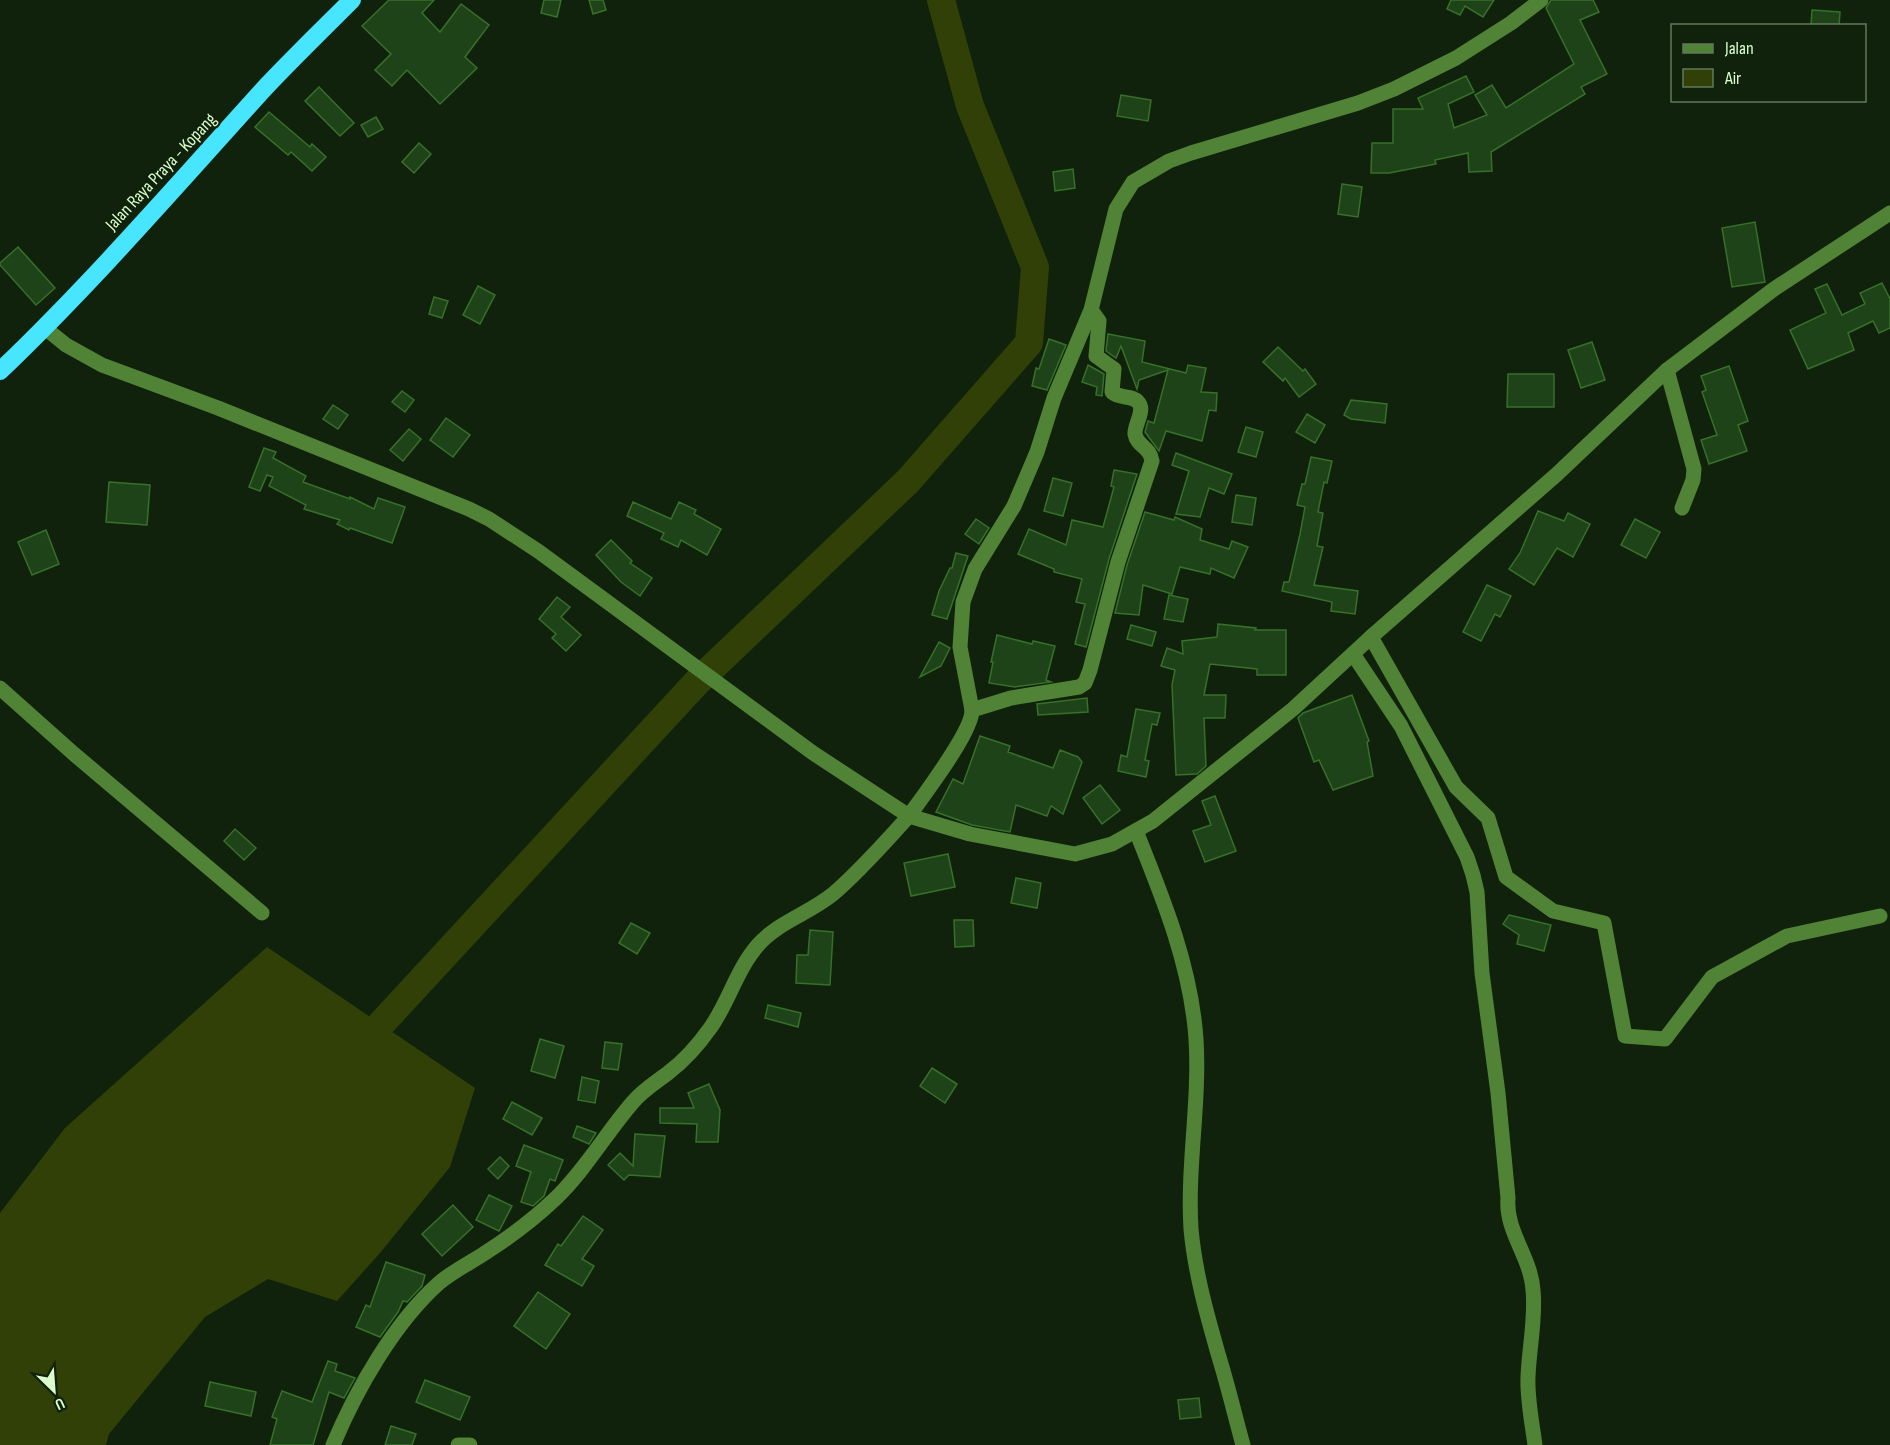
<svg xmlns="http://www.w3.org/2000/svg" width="1890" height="1445" viewBox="0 0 1890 1445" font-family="'Sofia Sans Condensed',sans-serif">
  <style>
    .water { fill: #314007 }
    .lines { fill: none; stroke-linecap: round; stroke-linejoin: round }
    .river { stroke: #314007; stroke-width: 28 }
    .building { fill: #1f4318; stroke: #367029; stroke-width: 1.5 }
    .minor { stroke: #508335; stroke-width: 15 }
    .highway { stroke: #48e5ff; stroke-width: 18 }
    .labels { text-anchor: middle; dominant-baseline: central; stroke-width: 4.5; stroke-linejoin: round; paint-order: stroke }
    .street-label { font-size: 18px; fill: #daffcd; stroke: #11220c }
  </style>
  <rect width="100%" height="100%" fill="#11220c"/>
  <!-- water -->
  <path class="water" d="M267,947L475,1088L450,1167L380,1253L337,1301L268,1279L205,1317L109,1434L106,1445H0V1213L65,1128Z"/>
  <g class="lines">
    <!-- river -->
    <path class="river" d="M381,1024L698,681L908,481L1029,343L1035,267L970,106L941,0"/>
  </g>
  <!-- building -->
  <g class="building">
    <path d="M389,0H434L422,13L440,32L461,4L489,25L465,57L477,68L440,104L407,70L392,86L375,70L391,54L362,26Z"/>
    <path d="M544,0H561L557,17L541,13Z"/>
    <path d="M589,0H603L606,10L593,14Z"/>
    <path d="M1451,0H1494L1483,17L1465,6L1460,15L1447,9Z"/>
    <path d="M1551,0H1593L1599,12L1580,20L1607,74L1581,87L1585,94L1491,152L1492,171L1469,172L1468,153L1435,160L1436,164L1389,173H1371L1372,143H1393V109H1423L1418,98L1466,76L1474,92L1448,104L1454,128L1487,115L1475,95L1492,85L1506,108L1574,64L1546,8Z"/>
    <path d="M1812,10L1840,12L1839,26H1811Z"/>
    <path d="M319,87L354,123L340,136L305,101Z"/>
    <path d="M1121,95L1151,100L1148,121L1117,116Z"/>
    <path d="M269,112L310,147L312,144L326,157L312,171L291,152L288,155L255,127Z"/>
    <path d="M376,117L383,129L368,137L361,125Z"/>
    <path d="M419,143L431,154L414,173L402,162Z"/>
    <path d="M1073,169L1075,188L1055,191L1053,172Z"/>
    <path d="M1342,184L1362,187L1358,217L1338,214Z"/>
    <path d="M1755,222L1765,282L1732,287L1722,228Z"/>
    <path d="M18,247L55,288L36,305L0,265V263Z"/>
    <path d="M1882,283L1890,299V328L1879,333L1873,321L1848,333L1854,350L1808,369L1790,330L1826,313L1815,289L1827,284L1842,315L1865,304L1860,293Z"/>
    <path d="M478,286L495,295L480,324L463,315Z"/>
    <path d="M434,297L448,301L442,318L429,314Z"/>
    <path d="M1108,334L1145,341L1142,362L1186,373L1188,365L1206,368L1201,392L1217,393L1216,411L1209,410L1202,441L1166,431L1159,451L1145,432L1148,421L1154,423L1168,370L1139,380L1137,389L1121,346L1116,358L1106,351Z"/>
    <path d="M1049,339L1066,345L1047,390L1032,386L1036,368L1039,369Z"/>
    <path d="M1592,342L1605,380L1581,388L1568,350Z"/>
    <path d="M1278,347L1303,371L1305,369L1316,384L1299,397L1285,378L1283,381L1263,362Z"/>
    <path d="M1088,365L1104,374L1102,396L1096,395L1097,387L1082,382Z"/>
    <path d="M1729,366L1748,421L1738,425L1747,451L1709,464L1701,440L1717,435L1702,392L1706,390L1701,376Z"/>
    <path d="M1508,374H1554V407H1507Z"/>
    <path d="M402,391L414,400L405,412L392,402Z"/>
    <path d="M1351,400L1387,404L1385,423L1351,419L1344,415Z"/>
    <path d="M333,405L348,415L338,429L323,419Z"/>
    <path d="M1307,414L1325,425L1315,443L1296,432Z"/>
    <path d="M446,418L470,435L453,457L430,440Z"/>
    <path d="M1246,427L1263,432L1256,457L1238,452Z"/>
    <path d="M409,429L421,439L403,461L390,450Z"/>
    <path d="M264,448L276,452L273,458L306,476L303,482L350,499V497L374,509L378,498L405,507L392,543L350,528L349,530L337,524L340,520L304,509L306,505L269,486L273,477L267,475L260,491L249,487Z"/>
    <path d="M1176,453L1232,474L1224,494L1209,488L1200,517L1176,514L1189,471L1172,465Z"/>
    <path d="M1311,457L1332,461L1327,483L1324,482L1318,512L1323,513L1317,546L1323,547L1314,585L1358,591L1355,614L1331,611L1332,602L1282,591L1284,582H1289L1300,534L1305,507L1297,505L1302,484H1305Z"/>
    <path d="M1114,470L1137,474L1109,559L1086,647L1075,644L1085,604L1076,602L1082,579L1054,572V569L1018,554L1029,529L1066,545L1072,520L1103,527L1114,487L1111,486Z"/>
    <path d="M1053,478L1072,483L1063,516L1044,511Z"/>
    <path d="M109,482L150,485L147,525L106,522Z"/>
    <path d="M1236,495L1256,498L1252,525L1232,522Z"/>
    <path d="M633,502L671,519L679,502L696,510L694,514L721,529L707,555L681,540L678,547L661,539L664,533L627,516Z"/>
    <path d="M1538,511L1564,521L1568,513L1590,524L1573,557L1557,548L1534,585L1509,569L1520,553Z"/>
    <path d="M1145,512L1174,520L1175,517L1202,529L1200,540L1229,549L1232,541L1248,547L1234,578L1211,568L1210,574L1180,567L1172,594L1143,585L1139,615L1115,613L1127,565Z"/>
    <path d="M976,519L989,528L979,544L965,534Z"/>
    <path d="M1635,519L1660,532L1646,558L1621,545Z"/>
    <path d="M46,530L59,564L32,575L18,542Z"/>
    <path d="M611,540L632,561L630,563L652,578L640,596L621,582L596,555Z"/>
    <path d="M956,553L968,556L947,619L932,615L939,591L950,568H952Z"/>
    <path d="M1487,585L1511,596L1500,617L1495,614L1481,641L1463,632Z"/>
    <path d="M1169,595L1188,599L1183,622L1164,619Z"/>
    <path d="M557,597L570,607L561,617L581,635L566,651L552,638L556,634L539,619Z"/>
    <path d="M1218,624L1256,628L1255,630H1286V675H1257V669L1210,664L1204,695H1226L1225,718H1204L1206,766L1197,774L1176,775L1172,685L1175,670L1161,666L1167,648L1183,654L1182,641L1217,637Z"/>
    <path d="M1131,625L1156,632L1152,646L1127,639Z"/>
    <path d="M997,635L1032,644L1033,641L1055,646L1046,680L1051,682L1015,687L989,683L993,662H991Z"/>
    <path d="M939,642L950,648L941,666L920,677Z"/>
    <path d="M1352,695L1369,741L1367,742L1373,776L1333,790L1319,760L1314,762L1298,718L1303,713Z"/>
    <path d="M1087,698L1088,712L1038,715L1037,704Z"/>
    <path d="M1136,709L1160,713L1157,725L1152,724L1145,760L1149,761L1146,777L1118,771L1121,755L1127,757Z"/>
    <path d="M980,736L1010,746L1008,752L1053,768L1060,750L1078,757L1082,762L1063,814L1051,806L1047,816L1016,805L1010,832L972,825L936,812L953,779L963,784Z"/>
    <path d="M1100,785L1120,810L1102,824L1083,798Z"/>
    <path d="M1215,796L1236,851L1205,862L1193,831L1211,825L1202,801Z"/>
    <path d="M235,829L256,848L244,860L224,841Z"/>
    <path d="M948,854L955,887L911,896L904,863Z"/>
    <path d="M1016,878L1041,883L1037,908L1011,903Z"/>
    <path d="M1509,915L1551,925L1544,951L1517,944L1519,935L1503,924Z"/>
    <path d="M954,920H973L974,946L955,947Z"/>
    <path d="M631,923L650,933L637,954L619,943Z"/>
    <path d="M810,930L833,932L830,985L796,983L797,955H808Z"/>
    <path d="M768,1005L801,1013L798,1027L765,1018Z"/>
    <path d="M540,1039L564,1046L555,1078L531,1071Z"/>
    <path d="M605,1042L622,1044L618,1070L602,1068Z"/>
    <path d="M932,1068L957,1084L945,1103L920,1086Z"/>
    <path d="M582,1077L599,1081L595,1103L578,1100Z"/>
    <path d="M709,1084L720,1110L718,1142H696L697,1124L660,1123V1108H694L688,1093Z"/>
    <path d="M512,1102L542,1118L532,1135L503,1119Z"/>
    <path d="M577,1126L596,1133L589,1144L573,1137Z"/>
    <path d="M635,1134L665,1136L660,1177L629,1175L624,1180L608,1165L620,1153L633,1166Z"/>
    <path d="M524,1145L563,1160L555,1181L550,1179L544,1196L533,1206L521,1202L531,1172L516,1166Z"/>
    <path d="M500,1157L509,1166L498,1179L488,1169Z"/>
    <path d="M489,1195L512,1206L499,1231L476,1220Z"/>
    <path d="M453,1205L473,1227L442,1256L422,1234Z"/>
    <path d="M583,1216L603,1230L582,1259L594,1266L582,1286L545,1265L558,1244L561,1246Z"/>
    <path d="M386,1262L425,1275L422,1286L407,1302L403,1301L398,1312L380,1337L356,1327L366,1305L370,1307Z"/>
    <path d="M538,1292L570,1314L546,1349L514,1326Z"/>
    <path d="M328,1361L337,1364L335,1371L355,1378L344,1398L329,1392L313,1445H270L277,1419L272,1417L282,1391L312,1402Z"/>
    <path d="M425,1380L470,1397L460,1420L416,1402Z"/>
    <path d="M210,1382L256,1392L251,1416L205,1406Z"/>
    <path d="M1199,1398L1201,1417L1180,1419L1178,1400Z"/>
    <path d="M391,1426L416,1434L412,1445H385Z"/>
  </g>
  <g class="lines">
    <!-- minor -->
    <g class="minor">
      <path d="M45,328L66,345L102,365L218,408L469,509L489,519L538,551L813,753L909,816C923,796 973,731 972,710L960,647L963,602L975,569L1014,506L1037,452L1054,398L1091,310L1116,209L1133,182L1169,161L1191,153L1358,103L1394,89L1456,58L1511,23L1541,0"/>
      <path d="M1667,370L1694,469L1693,480L1682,508"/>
      <path d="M1371,637L1456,787L1488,818L1506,877L1553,911L1604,923L1625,1036L1665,1039L1712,977L1787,936L1880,916"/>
      <path d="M1353,654L1401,726L1467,857L1473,875L1477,892L1482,973L1498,1093L1508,1198C1505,1231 1531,1257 1533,1290C1536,1318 1529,1348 1528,1377C1527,1398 1532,1423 1535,1445"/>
      <path d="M0,688L74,754L262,913"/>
      <path d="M972,710L1011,698L1079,687L1085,683L1090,670L1118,562L1152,461C1150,446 1137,447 1135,434C1134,425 1146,410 1138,402C1132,395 1120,399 1112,392L1114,369L1096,356L1099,321L1091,310"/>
      <path d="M1136,831C1163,898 1191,966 1196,1039C1200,1102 1187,1166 1191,1229C1195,1273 1207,1315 1219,1357C1228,1386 1235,1416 1243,1445"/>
      <path d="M333,1445C356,1390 394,1323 439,1283C453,1271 470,1263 485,1253C510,1237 535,1218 556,1198C586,1169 606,1133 633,1102C643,1090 655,1083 668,1073C684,1061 699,1044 711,1027C729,1001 737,969 758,945C778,922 810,913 833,894C861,870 885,842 909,816L970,834L1075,854L1112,844L1153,821L1293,709L1371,637L1556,475L1667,370L1774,289L1890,213"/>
      <path d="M458,1445H470"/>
    </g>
    <!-- highway -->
    <path class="highway" d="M0,371C92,283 176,186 262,91C291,60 322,30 352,0"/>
  </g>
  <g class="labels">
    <!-- street labels -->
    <g class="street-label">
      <text transform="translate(161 172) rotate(-47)">Jalan Raya Praya - Kopang</text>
    </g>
  </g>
  <!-- legend -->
  <rect x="1671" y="24" width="195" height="78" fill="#11220c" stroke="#617a59" stroke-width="1.5"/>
  <rect x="1683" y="44" width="30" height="9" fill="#508335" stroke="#617a59" stroke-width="1.5"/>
  <text x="1725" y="54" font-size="18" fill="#daffcd">Jalan</text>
  <rect x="1683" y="69" width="30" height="18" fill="#314007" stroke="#617a59" stroke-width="1.5"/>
  <text x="1725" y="84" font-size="18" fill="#daffcd">Air</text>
  <!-- north arrow -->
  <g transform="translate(54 1391) rotate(155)" stroke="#11220c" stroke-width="4.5" paint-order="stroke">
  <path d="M0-4.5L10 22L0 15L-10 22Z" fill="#daffcd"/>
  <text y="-9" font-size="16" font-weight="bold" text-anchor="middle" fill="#daffcd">U</text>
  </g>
</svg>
